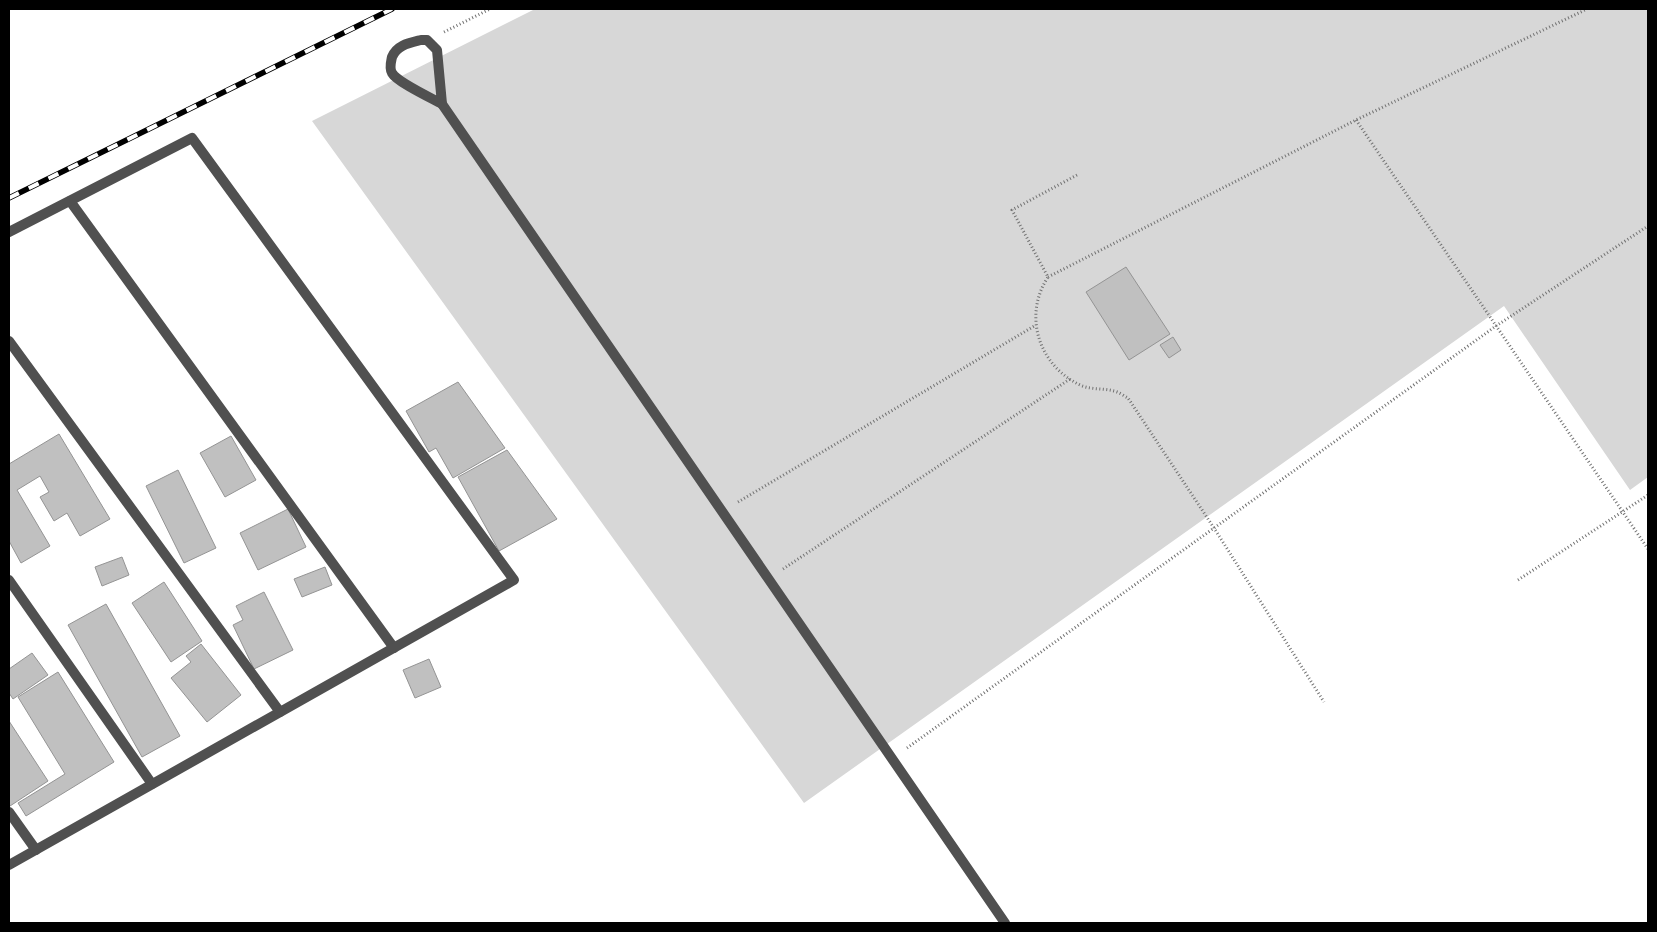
<svg xmlns="http://www.w3.org/2000/svg" width="1657" height="932" viewBox="0 0 1657 932" font-family="Helvetica,sans-serif">
  <style>
    .green { fill: #d7d7d7 }
    .building { fill: #c0c0c0; stroke: #949494 }
    .lines { fill: none; stroke-linecap: round; stroke-linejoin: round }
    .path { stroke: #727272; stroke-width: 3; stroke-dasharray: 1 2.5; stroke-linecap: butt }
    .lane { stroke: #505050; stroke-width: 10 }
    .street { stroke: #505050; stroke-width: 10 }
    .rail-casing { stroke: #000; stroke-width: 5.5 }
    .rail { stroke: #fff; stroke-width: 4; stroke-dasharray: 11; stroke-linecap: butt }
  </style>
  <rect width="100%" height="100%" fill="#fff"/>
  <!-- green -->
  <path class="green" d="M535,9H1648V477L1630,490L1504,306L804,803L312,121Z"/>
  <!-- building -->
  <g class="building">
    <path d="M1126,267L1170,334L1129,360L1086,292Z"/>
    <path d="M1173,337L1181,350L1169,358L1160,345Z"/>
    <path d="M458,382L505,448L453,478L436,448L429,452L406,411Z"/>
    <path d="M59,434L110,519L80,536L67,513L54,521L40,497L49,492L40,476L17,490L50,546L21,563L9,541V464Z"/>
    <path d="M231,436L256,480L225,497L200,453Z"/>
    <path d="M507,450L557,519L499,551L458,477Z"/>
    <path d="M178,470L216,548L184,563L146,486Z"/>
    <path d="M288,509L306,547L258,570L240,533Z"/>
    <path d="M122,557L129,575L102,586L95,567Z"/>
    <path d="M325,567L332,585L302,597L294,579Z"/>
    <path d="M164,582L202,641L171,662L132,603Z"/>
    <path d="M264,592L293,650L254,669L233,625L243,620L236,606Z"/>
    <path d="M106,604L180,736L142,757L68,625Z"/>
    <path d="M201,644L241,695L207,722L171,678L191,662L186,656Z"/>
    <path d="M32,653L48,675L13,699L9,693V669Z"/>
    <path d="M429,659L441,687L415,698L403,670Z"/>
    <path d="M58,672L114,762L26,816L18,803L65,774L18,697Z"/>
    <path d="M9,721L48,781L10,806L9,805Z"/>
  </g>
  <g class="lines">
    <!-- path -->
    <g class="path">
      <path d="M444,32L490,9"/>
      <path d="M1356,120L1648,549"/>
      <path d="M1077,175L1012,210L1048,277C1023,315 1038,365 1080,385C1091,390 1103,388 1114,391C1119,392 1124,396 1128,398L1214,528L1324,702"/>
      <path d="M1048,277L1356,120L1587,9"/>
      <path d="M738,502L1036,325"/>
      <path d="M783,569L1070,379"/>
      <path d="M1518,580L1648,495"/>
      <path d="M907,748L1496,326L1648,226"/>
    </g>
    <!-- lane -->
    <g class="lane">
      <path d="M421,40H427L437,50L442,104C431,98 397,82 392,73C389,68 391,62 392,57C397,45 409,43 421,40Z"/>
      <path d="M442,104L1005,923"/>
    </g>
    <!-- street -->
    <g class="street">
      <path d="M70,201L394,648"/>
      <path d="M9,232L192,138L514,580L9,865"/>
      <path d="M9,341L280,712"/>
      <path d="M9,580L152,784"/>
      <path d="M9,812L36,850"/>
    </g>
    <defs>
      <path id="rail" d="M9,198L392,9"/>
    </defs>
    <!-- rail casing -->
    <use href="#rail" class="rail-casing"/>
    <!-- rail -->
    <use href="#rail" class="rail"/>
  </g>
  <!-- border -->
  <rect width="1657" height="932" fill="none" stroke="#000000" stroke-width="20"/>
</svg>
